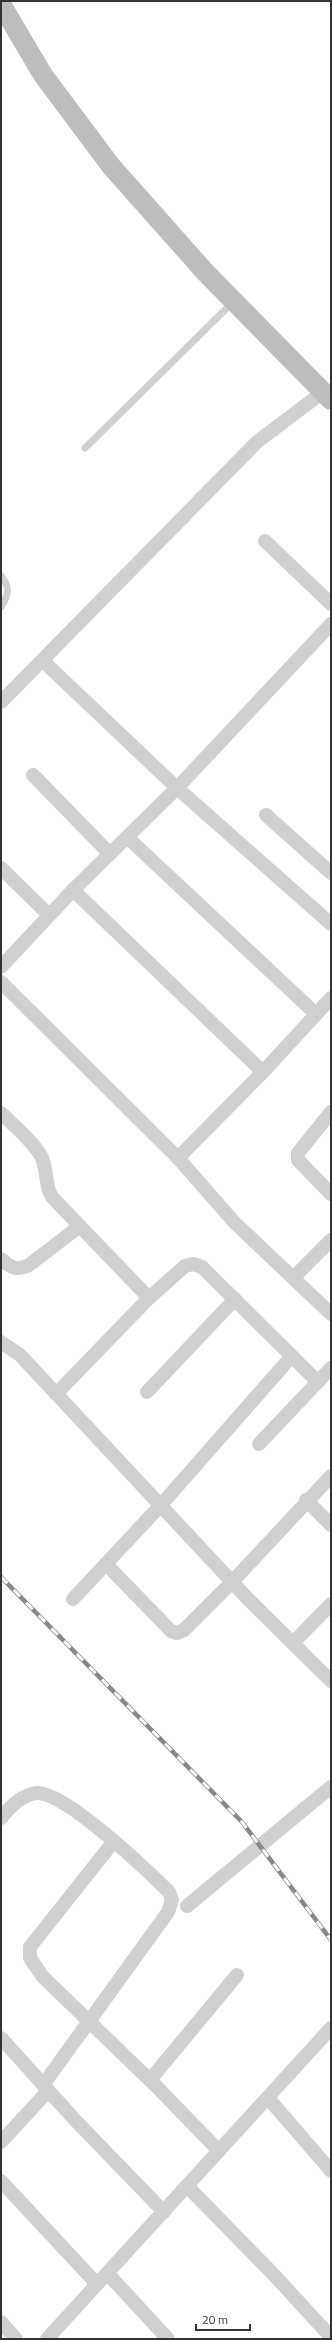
<svg xmlns="http://www.w3.org/2000/svg" width="332" height="2340" viewBox="0 0 332 2340" font-family="'Titillium Web',sans-serif">
  <style>
    .lines { fill: none; stroke-linecap: round; stroke-linejoin: round }
    .lane { stroke: #d0d0d0; stroke-width: 7 }
    .street { stroke: #d0d0d0; stroke-width: 14 }
    .secondary { stroke: #bdbdbd; stroke-width: 20 }
    .rail-casing { stroke: #888; stroke-width: 4.5 }
    .rail { stroke: #fff; stroke-width: 3; stroke-dasharray: 9; stroke-linecap: butt }
  </style>
  <rect width="100%" height="100%" fill="#fff"/>
  <g class="lines">
    <!-- lane -->
    <g class="lane">
      <path d="M85,448L233,302"/>
      <path d="M1,576C11,587 8,596 1,607"/>
    </g>
    <!-- street -->
    <g class="street">
      <path d="M265,541L331,604"/>
      <path d="M43,661L177,788L331,924"/>
      <path d="M1,702L257,442L323,392"/>
      <path d="M33,775L110,854"/>
      <path d="M266,815L331,873"/>
      <path d="M127,837L316,1014"/>
      <path d="M1,868L49,915"/>
      <path d="M73,890L263,1072"/>
      <path d="M1,967L73,890L177,788L331,624"/>
      <path d="M1,982L178,1158L234,1222L331,1314"/>
      <path d="M331,1112L298,1153V1160L331,1194"/>
      <path d="M1,1113C14,1126 32,1140 41,1156C48,1169 44,1184 52,1197L149,1298"/>
      <path d="M178,1158L263,1072L331,998"/>
      <path d="M1,1259C11,1268 17,1271 29,1265L80,1226"/>
      <path d="M294,1277L331,1240"/>
      <path d="M1,1342L20,1355L248,1599L331,1681"/>
      <path d="M147,1392L235,1299"/>
      <path d="M56,1394L149,1298L185,1266L193,1264L202,1267L318,1382"/>
      <path d="M259,1444L331,1368"/>
      <path d="M306,1500L331,1525"/>
      <path d="M106,1564L171,1631L177,1633L184,1630L232,1582L331,1476"/>
      <path d="M73,1599L160,1506L292,1356"/>
      <path d="M293,1643L331,1604"/>
      <path d="M1,1818C11,1806 21,1795 37,1793C63,1790 149,1872 169,1892L172,1900L168,1912L43,2085"/>
      <path d="M114,1841L30,1947V1958L43,1977L156,2086L219,2151"/>
      <path d="M187,1906L331,1787"/>
      <path d="M1,2038L75,2120L164,2212"/>
      <path d="M150,2080L237,1975"/>
      <path d="M268,2098L331,2171"/>
      <path d="M1,2142L48,2091"/>
      <path d="M1,2181L97,2284"/>
      <path d="M187,2186L275,2276L331,2337"/>
      <path d="M107,2273L168,2339"/>
      <path d="M1,2322L16,2339"/>
      <path d="M47,2339L331,2028"/>
    </g>
    <!-- secondary -->
    <path class="secondary" d="M1,4L43,75L111,166L206,273L331,400"/>
    <defs>
      <path id="rail" d="M1,1577L242,1822L331,1940"/>
    </defs>
    <!-- rail casing -->
    <use href="#rail" class="rail-casing"/>
    <!-- rail -->
    <use href="#rail" class="rail"/>
  </g>
  <!-- border -->
  <rect width="332" height="2340" fill="none" stroke="#333333" stroke-width="4"/>
  <!-- scale -->
  <path d="M196 2324v6h54v-6" fill="none" stroke="#333333" stroke-width="2"/>
  <text x="202" y="2324" font-size="12" fill="#333333" stroke="#ffffff" stroke-width="3" paint-order="stroke">20 m</text>
</svg>
